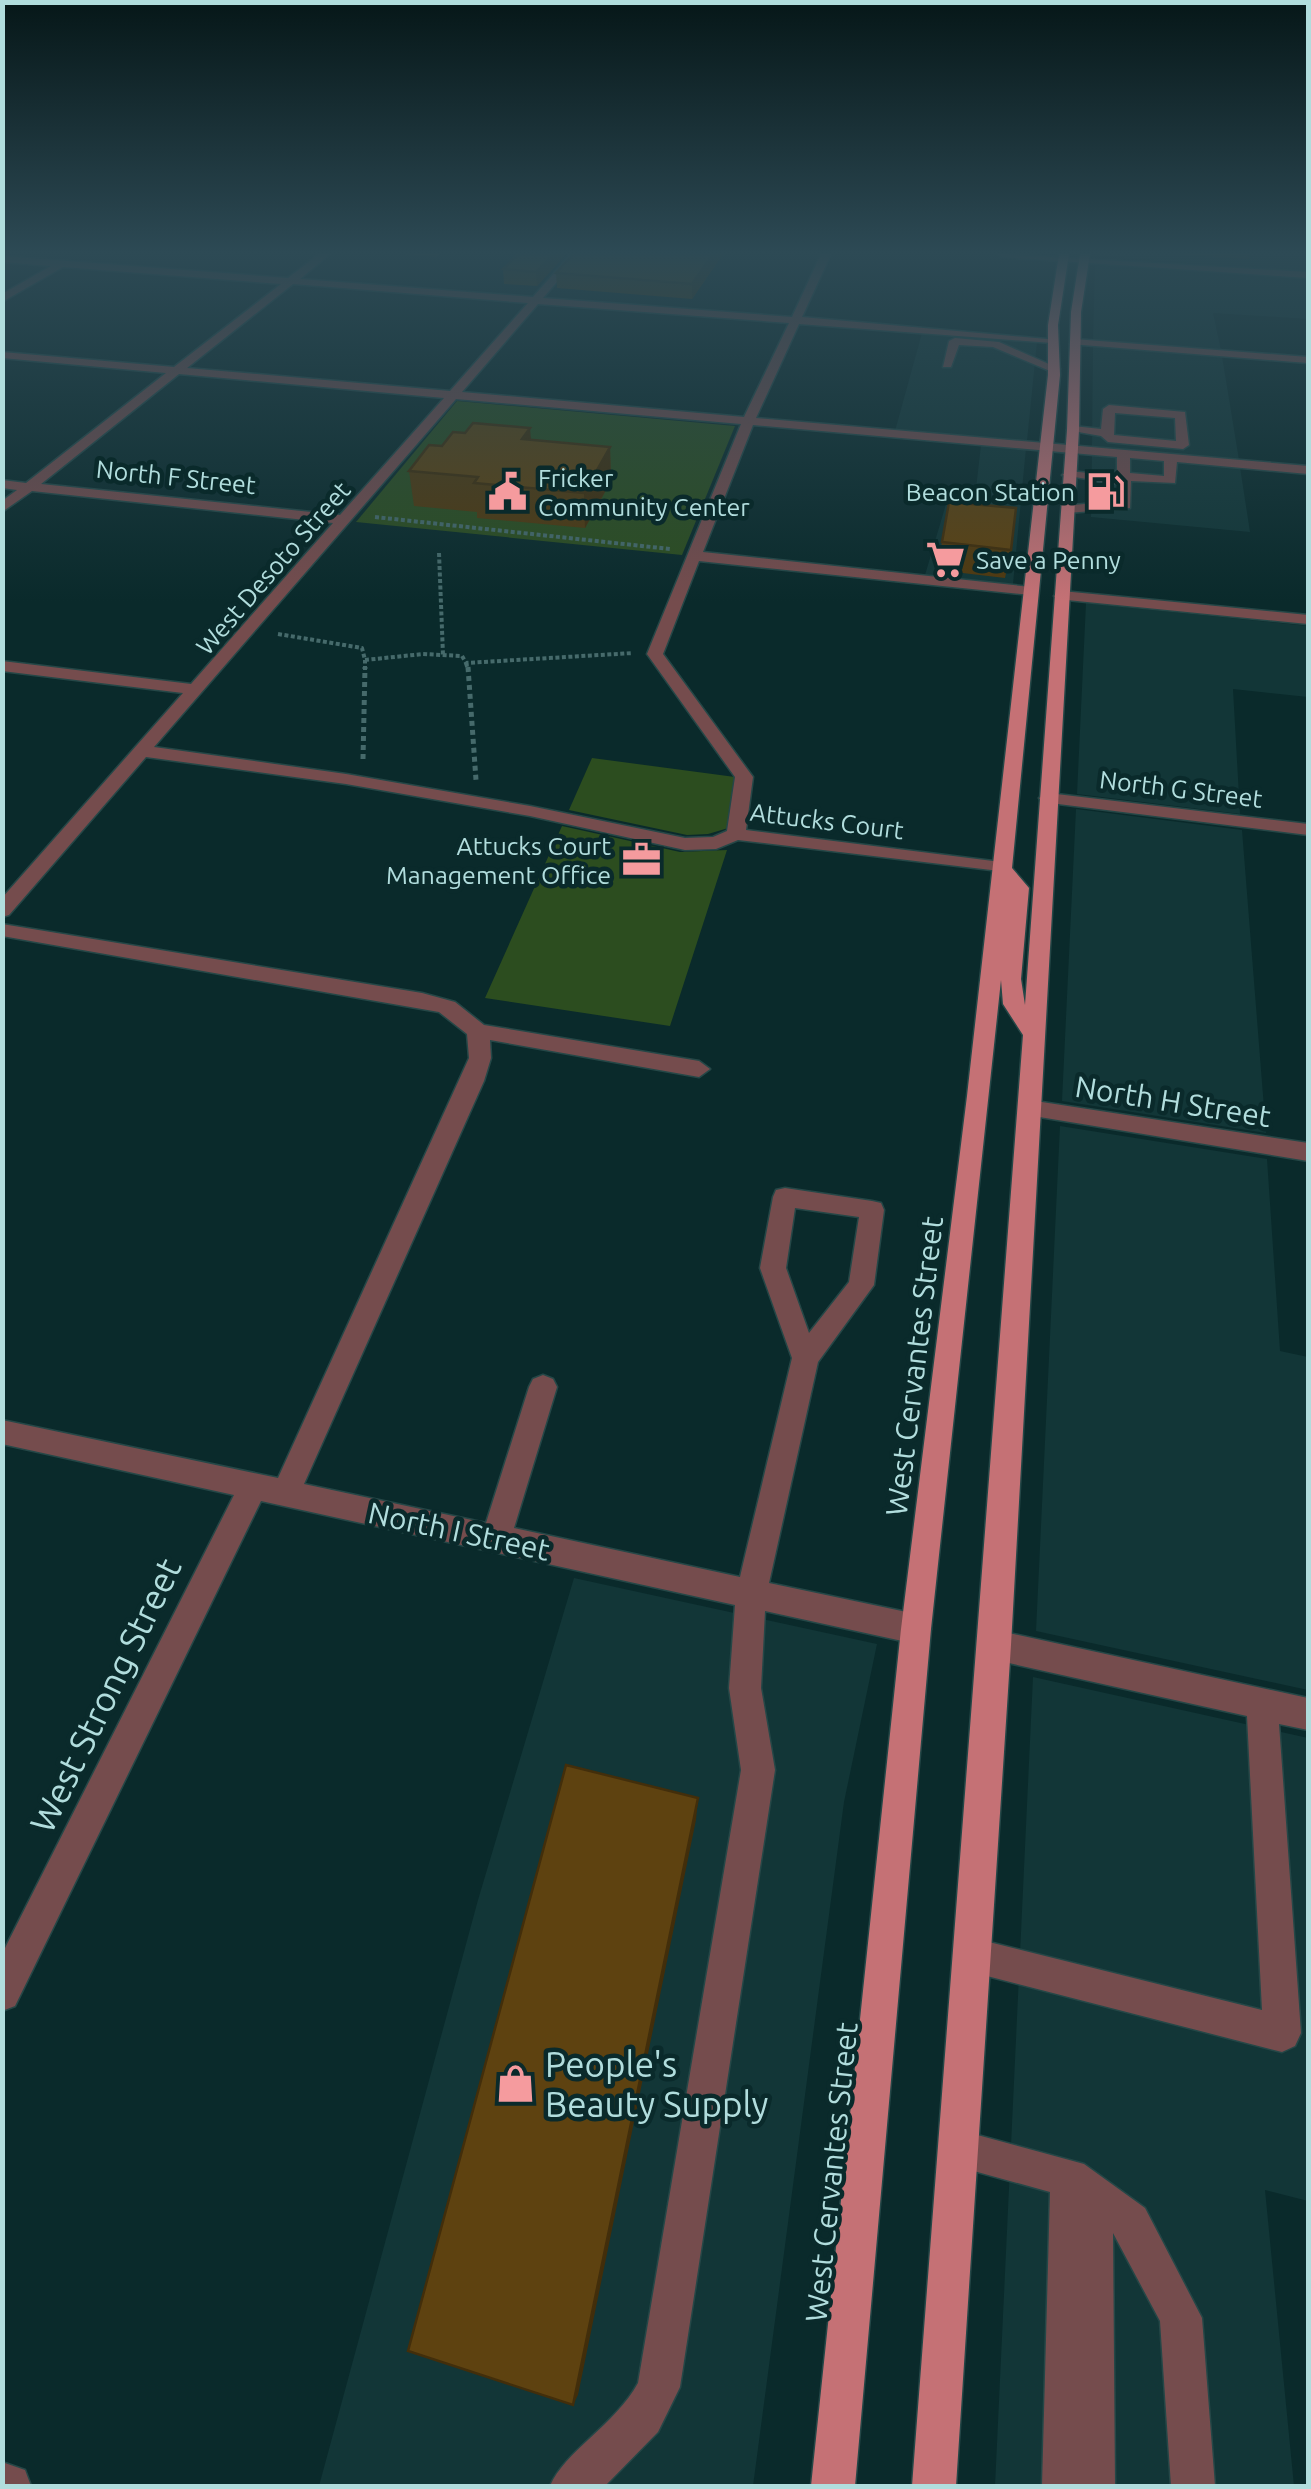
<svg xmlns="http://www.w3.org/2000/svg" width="1311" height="2489" viewBox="0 0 1311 2489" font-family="Ubuntu,sans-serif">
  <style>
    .built { fill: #123637 }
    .green { fill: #2c4d1f }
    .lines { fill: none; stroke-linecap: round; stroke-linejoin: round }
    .minor-casing { stroke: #254747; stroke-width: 3 }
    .major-casing { stroke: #254747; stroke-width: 3 }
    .path-far1 { stroke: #466a6b; stroke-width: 4; stroke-dasharray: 4 2.5; stroke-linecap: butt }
    .path { stroke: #466a6b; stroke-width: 5; stroke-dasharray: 5 4; stroke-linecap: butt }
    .minor { fill: #754c4d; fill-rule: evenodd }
    .major { fill: #c57175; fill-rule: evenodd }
    .wall { fill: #51390e }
    .shaded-wall { fill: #422e0b }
    .building { fill: #5e4210; stroke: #422e0b; stroke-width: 2.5 }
    .labels { text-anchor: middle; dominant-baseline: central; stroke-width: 9; stroke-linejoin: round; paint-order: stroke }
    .far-street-label { font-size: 25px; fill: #b1dddd; stroke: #0a2a2b }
    .far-poi-label { font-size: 25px; fill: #b1dddd; stroke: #0a2a2b; text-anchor: start }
    .street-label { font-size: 30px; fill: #b1dddd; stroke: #0a2a2b }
    .near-street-label { font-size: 35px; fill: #b1dddd; stroke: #0a2a2b }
    .near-poi-label { font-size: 35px; fill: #b1dddd; stroke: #0a2a2b; text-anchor: start }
  </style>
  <rect width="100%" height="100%" fill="#0a2a2b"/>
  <!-- built -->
  <g class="built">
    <path d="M1308,254V273L1097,255L1098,254Z"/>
    <path d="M1095,262L1308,278V319L1213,313L1221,350L1093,340Z"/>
    <path d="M922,333L1037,342L1027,441L895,431Z"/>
    <path d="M1093,346L1222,356L1239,460L1092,446Z"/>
    <path d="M981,445L1026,448L1013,584L925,575L946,504L974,506Z"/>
    <path d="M1092,454L1240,467L1250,532L1091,517Z"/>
    <path d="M1086,603L1308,626V697L1233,689L1240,814L1077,794Z"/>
    <path d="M1076,809L1242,830L1266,1133L1062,1101Z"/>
    <path d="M1060,1126L1267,1159L1280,1351L1308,1357V1690L1036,1631Z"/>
    <path d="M574,1578L877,1644L844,1802L753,2486H319L478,1900Z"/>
    <path d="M1033,1677L1308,1738V2201L1265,2190L1294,2486H995Z"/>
  </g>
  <!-- green -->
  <g class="green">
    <path d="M457,401L735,426L682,555L356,522Z"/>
    <path d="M592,758L750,779L735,826L708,834L687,835L569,810Z"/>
    <path d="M562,826L680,852L727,850L670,1026L485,998Z"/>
  </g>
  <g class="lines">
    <defs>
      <g id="minor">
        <path d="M319,254H330L300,279L533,297L571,254H581L543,298L792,317L821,254H831L802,317L1058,340L1052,343L799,324L756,418L1308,466V474L1177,462L1175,483L1131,481L1130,508L1067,513L1062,512V506L1118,501V484L1062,475L1069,471L1117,476V457L753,425L703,552L1031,587L1038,591L1031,595L699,561L663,654L753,777L746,830L1001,862L1008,864V872L738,840L716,849L685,850L530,816L346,784L146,757L9,915L2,917V898L183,693L2,671V661L191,684L333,523L32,491L2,512V501L17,490L2,488V480L26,483L166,373L2,358V352L174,367L281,284L63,267L2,302V294L51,266L2,262V256L288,278ZM293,284L528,303L450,391L187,368ZM538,304L789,323L744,417L462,392ZM179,374L444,398L340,515L41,484ZM456,399L741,424L647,654L735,777L727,831L713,837L685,838L530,806L346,774L154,747ZM1130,458L1164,461V476L1130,473Z"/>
        <path d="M998,254L1308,272V278L1003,257Z"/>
        <path d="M955,338L999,342L1060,369L1050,371L993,347L959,345L951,367H943L949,341Z"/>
        <path d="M1074,339L1308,357V363L1070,344Z"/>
        <path d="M1109,405L1185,412L1189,445L1183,449L1108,442L1101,436L1067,430L1073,426L1101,429L1103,409ZM1115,413L1175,418L1176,441L1114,435Z"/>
        <path d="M1062,591L1308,615V624L1057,599L1054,596Z"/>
        <path d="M1048,793L1308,824V835L1042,802L1039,798Z"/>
        <path d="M2,924L422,993L455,1002L484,1025L699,1061L710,1069L699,1077L490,1040L491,1058L484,1081L304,1484L486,1523L529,1387L533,1379L543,1375L553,1379L557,1387L514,1528L740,1577L792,1358L760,1268L773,1197L776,1190L785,1188L872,1201L881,1203L884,1210L874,1285L818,1362L769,1583L916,1614L927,1618L931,1629L927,1640L916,1644L765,1611L761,1688L775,1770L680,2387L658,2432L605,2486H550C564,2452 616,2424 638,2383L741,1770L729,1688L735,1605L261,1501L15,2006L2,2011V1954L234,1495L2,1444V1420L278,1478L469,1058L467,1034L439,1012L2,936ZM795,1208L859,1217L849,1282L809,1333L786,1268Z"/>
        <path d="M1029,1100L1308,1143V1161L1021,1114L1018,1108L1021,1102Z"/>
        <path d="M995,1630L1308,1698V1730L1279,1724L1301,2033L1295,2046L1282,2052L960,1969L955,1956L960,1943L973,1938L1262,2010L1247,1716L995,1660L984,1656L979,1645L984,1634Z"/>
        <path d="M959,2130L1084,2164L1145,2208L1202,2318L1215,2486H1171L1160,2321L1113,2233L1115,2486H1042L1050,2192L945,2163L940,2149L945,2135Z"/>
        <path d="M2,2462L25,2470L31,2486H2Z"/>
      </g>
      <path id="major" d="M1059,254H1069L1058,325L1060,375L1012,868L1029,888L1021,979L1025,1005L1067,430L1071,312L1080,254H1090L1081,312L1079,430L1011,1645L956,2486H912L1023,1035L1003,1004L1001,980L931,1629L855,2486H811L901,1629L967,1096L1048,375V325Z"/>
    </defs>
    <!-- minor casing -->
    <use href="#minor" class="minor-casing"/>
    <!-- major casing -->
    <use href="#major" class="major-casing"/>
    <!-- path-far1 -->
    <g class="path-far1">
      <path d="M375,517L670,549"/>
      <path d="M439,553L443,655"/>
      <path d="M278,634L362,648L365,660L423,654L462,656L466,663L633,653"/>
      <path d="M466,663L468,670"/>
      <path d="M365,670V660"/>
    </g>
    <!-- path -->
    <g class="path">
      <path d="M468,667L476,780"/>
      <path d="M363,759L365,667"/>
    </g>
    <!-- minor -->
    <use href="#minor" class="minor"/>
    <!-- major -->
    <use href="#major" class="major"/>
  </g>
  <!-- wall -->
  <g class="wall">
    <path d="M404,254H439L436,257Z"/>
    <path d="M519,254H566L537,286L504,284L503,269Z"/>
    <path d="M723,254L692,299L557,288L556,273Z"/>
    <path d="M1171,254H1250L1249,259Z"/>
    <path d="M531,440L610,447L611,481L585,528L477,518V512L414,506L409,471L442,446Z"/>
    <path d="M949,502L1011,550L1005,578L937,570Z"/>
  </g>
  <!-- shaded-wall -->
  <g class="shaded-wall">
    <path d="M553,254H566L537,286L536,272Z"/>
    <path d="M713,254H723L692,299V284Z"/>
    <path d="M530,428L533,462L522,439Z"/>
    <path d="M610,447L611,481L585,528L584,493Z"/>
    <path d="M698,1798L696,1820L578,2395L573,2405Z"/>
  </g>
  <!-- building -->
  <g class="building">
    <path d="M519,254H553L536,272L503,269Z"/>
    <path d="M573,254H713L692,284L556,273Z"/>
    <path d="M473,423L530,428L522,439L610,447L584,493L474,483L478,477L409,471L429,445L442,446L453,432L465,433Z"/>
    <path d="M949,502L1016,508L1011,550L942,542Z"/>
    <path d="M566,1765L698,1798L573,2405L408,2351Z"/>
  </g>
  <!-- sky -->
  <linearGradient id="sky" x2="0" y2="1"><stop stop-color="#061718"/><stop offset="0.42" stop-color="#2d4a55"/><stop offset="1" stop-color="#2d4a55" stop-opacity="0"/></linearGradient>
  <rect width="1311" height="602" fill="url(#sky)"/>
  <!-- icons -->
  <defs>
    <symbol id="civic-bare" viewBox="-9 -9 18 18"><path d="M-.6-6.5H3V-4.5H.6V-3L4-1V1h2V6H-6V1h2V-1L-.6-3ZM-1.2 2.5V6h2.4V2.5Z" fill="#f59b9e" stroke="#0a2a2b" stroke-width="2.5" paint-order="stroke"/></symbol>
    <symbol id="fuel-bare" viewBox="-9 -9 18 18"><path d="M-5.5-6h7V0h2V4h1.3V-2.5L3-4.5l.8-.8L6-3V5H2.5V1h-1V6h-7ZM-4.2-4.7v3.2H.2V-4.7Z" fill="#f59b9e" stroke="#0a2a2b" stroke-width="2.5" paint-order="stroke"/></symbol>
    <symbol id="supermarket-bare" viewBox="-9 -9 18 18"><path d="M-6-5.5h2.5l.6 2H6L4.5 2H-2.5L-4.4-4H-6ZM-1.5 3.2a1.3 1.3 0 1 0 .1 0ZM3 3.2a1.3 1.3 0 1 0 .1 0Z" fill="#f59b9e" stroke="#0a2a2b" stroke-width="2.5" paint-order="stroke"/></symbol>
    <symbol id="office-bare" viewBox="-9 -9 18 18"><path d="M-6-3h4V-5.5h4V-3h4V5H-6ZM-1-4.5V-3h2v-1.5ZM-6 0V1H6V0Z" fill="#f59b9e" stroke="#0a2a2b" stroke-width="2.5" paint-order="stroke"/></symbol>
    <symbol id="shop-bare" viewBox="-9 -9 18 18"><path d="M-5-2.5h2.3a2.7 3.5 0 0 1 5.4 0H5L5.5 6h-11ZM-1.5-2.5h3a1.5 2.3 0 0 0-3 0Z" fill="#f59b9e" stroke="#0a2a2b" stroke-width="2.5" paint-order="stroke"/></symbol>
  </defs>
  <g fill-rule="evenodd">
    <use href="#civic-bare" x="480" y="464" width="55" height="55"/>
    <use href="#fuel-bare" x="1078" y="464" width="55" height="55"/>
    <use href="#supermarket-bare" x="918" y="532" width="55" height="55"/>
    <use href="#office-bare" x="614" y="832" width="55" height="55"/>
    <use href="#shop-bare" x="488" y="2056" width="55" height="55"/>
  </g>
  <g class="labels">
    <!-- far-street labels -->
    <g class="far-street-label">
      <text transform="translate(176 477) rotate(6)">North F Street</text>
      <text transform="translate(273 568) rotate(-49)">West Desoto Street</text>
      <text transform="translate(1181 789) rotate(7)">North G Street</text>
      <text transform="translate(827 821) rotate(7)">Attucks Court</text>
    </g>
    <!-- far-poi labels -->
    <g class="far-poi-label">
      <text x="538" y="478">Fricker<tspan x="538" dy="29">Community Center</tspan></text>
      <text x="1075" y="492" text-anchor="end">Beacon Station</text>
      <text x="976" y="560">Save a Penny</text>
      <text x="611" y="846" text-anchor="end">Attucks Court<tspan x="611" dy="29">Management Office</tspan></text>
    </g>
    <!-- street labels -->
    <g class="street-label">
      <text transform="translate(1173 1101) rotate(9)">North H Street</text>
      <text transform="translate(914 1366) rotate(-83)">West Cervantes Street</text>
      <text transform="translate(459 1531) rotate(12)">North I Street</text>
      <text transform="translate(831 2172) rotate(-84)">West Cervantes Street</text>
    </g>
    <!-- near-street labels -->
    <g class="near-street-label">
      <text transform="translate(105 1695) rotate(-64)">West Strong Street</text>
    </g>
    <!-- near-poi labels -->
    <g class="near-poi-label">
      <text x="545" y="2064">People's<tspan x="545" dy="40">Beauty Supply</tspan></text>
    </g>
  </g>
  <!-- border -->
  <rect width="1311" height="2489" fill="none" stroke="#b1dddd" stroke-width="10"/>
</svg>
